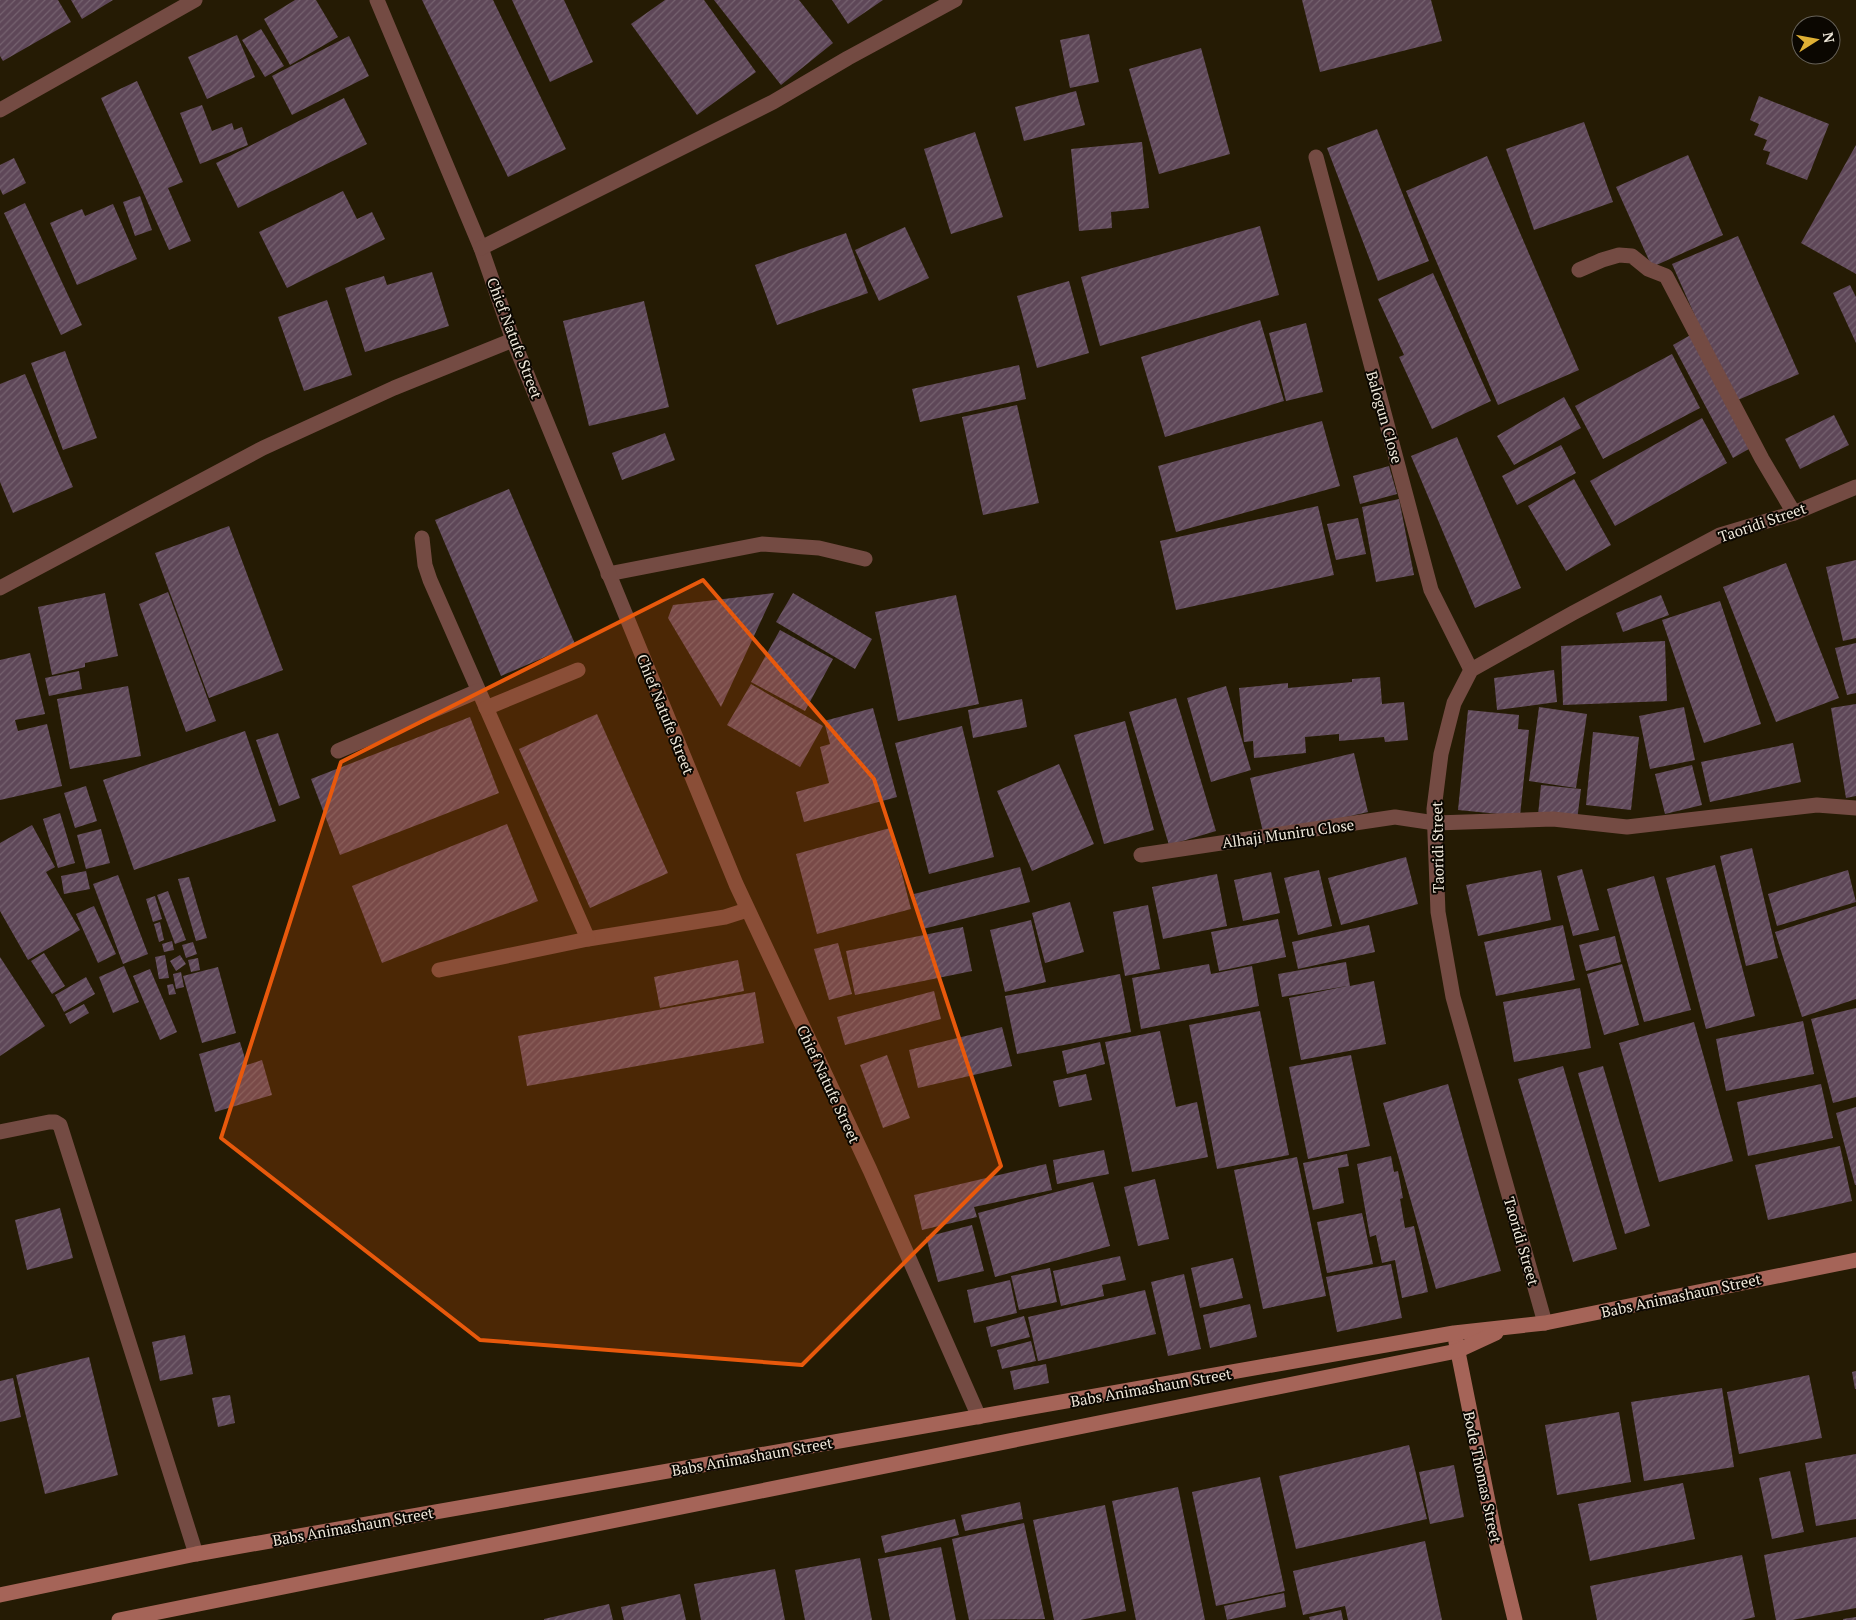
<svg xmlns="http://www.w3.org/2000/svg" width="1856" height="1620" viewBox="0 0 1856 1620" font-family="'PT Serif',serif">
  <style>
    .building { fill: url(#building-hatch) }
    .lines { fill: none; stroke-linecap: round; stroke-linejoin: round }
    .lane { stroke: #744b43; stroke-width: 15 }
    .street { stroke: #744b43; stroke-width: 15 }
    .secondary { stroke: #a56458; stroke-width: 15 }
    .marked { fill: #e8590c; fill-opacity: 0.2; stroke: #e8590c; stroke-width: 4; stroke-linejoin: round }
    .labels { text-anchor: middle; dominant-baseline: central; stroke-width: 4; stroke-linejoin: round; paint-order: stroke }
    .street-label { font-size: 15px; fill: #efe8da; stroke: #0b0701 }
  </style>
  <defs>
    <pattern id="building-hatch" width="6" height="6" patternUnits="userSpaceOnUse" patternTransform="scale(1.25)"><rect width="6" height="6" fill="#5e4758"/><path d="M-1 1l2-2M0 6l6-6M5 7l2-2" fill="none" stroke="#75626f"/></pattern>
  </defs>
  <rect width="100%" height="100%" fill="#251b04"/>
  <!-- building -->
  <g class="building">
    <path d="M0,0H58L71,22L3,61L0,56Z"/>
    <path d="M71,0H113L82,19Z"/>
    <path d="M295,0H316L338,37L290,65L264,19Z"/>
    <path d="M422,0H493L566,149L508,177Z"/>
    <path d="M512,0H564L593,62L550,82Z"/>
    <path d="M665,0H704L756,72L697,115L631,24Z"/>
    <path d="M714,0H799L833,43L781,85Z"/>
    <path d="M832,0H883L848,24Z"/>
    <path d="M1302,0H1431L1442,41L1320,72Z"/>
    <path d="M261,29L284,66L265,77L242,40Z"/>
    <path d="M1089,34L1099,82L1070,88L1060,40Z"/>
    <path d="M237,35L255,77L207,99L188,57Z"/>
    <path d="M349,36L369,76L292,115L272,76Z"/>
    <path d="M1201,48L1230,154L1159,174L1129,69Z"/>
    <path d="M137,81L183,182L168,188L191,241L169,250L101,98Z"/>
    <path d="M1076,91L1085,125L1024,141L1015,107Z"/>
    <path d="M1759,96L1829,124L1807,180L1766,164L1770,152L1763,150L1767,140L1754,135L1759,124L1750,120Z"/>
    <path d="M344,98L367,144L238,208L216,163Z"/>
    <path d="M202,105L212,131L232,123L234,130L242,127L248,145L200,164L180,113Z"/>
    <path d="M1584,122L1613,202L1534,230L1506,149Z"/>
    <path d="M1377,129L1429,261L1378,281L1327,148Z"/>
    <path d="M975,132L1003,217L951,234L924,149Z"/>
    <path d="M1142,142L1149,208L1111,212L1112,228L1079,231L1071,149Z"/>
    <path d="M1856,145V274L1801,243Z"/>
    <path d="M1688,155L1723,235L1652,267L1616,187Z"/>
    <path d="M1487,156L1579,370L1498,405L1406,191Z"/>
    <path d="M14,158L26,183L3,195L0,189V165Z"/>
    <path d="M343,191L357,219L372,212L385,239L287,288L259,232Z"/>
    <path d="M140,196L152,230L135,236L123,202Z"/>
    <path d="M25,203L82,325L61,335L4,213Z"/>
    <path d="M113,204L137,259L77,285L50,223L82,209L85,216Z"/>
    <path d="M1260,226L1279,295L1100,346L1081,277Z"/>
    <path d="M905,227L929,278L879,301L855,250Z"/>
    <path d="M846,233L868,293L777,325L755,265Z"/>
    <path d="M1738,236L1799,374L1733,402L1672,264Z"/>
    <path d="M432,272L449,326L365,352L345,288L384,276L387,285Z"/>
    <path d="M1433,273L1491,401L1432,429L1399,357L1404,355L1378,299Z"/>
    <path d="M1069,281L1089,353L1037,368L1017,296Z"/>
    <path d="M1850,285L1856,297V343L1833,293Z"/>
    <path d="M327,300L352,375L304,391L278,317Z"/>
    <path d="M644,301L669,407L589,426L563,321Z"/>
    <path d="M1260,320L1284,401L1165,437L1141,357Z"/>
    <path d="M1306,323L1323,392L1286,401L1269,333Z"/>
    <path d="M1694,333L1754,446L1733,458L1673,345Z"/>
    <path d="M65,351L97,438L63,450L31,363Z"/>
    <path d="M1672,354L1700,408L1603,459L1575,406Z"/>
    <path d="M1019,365L1026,399L920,422L912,389Z"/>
    <path d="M25,374L73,487L13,513L0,482V384Z"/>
    <path d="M1564,397L1581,428L1514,465L1497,436Z"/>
    <path d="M1017,405L1039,503L983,515L962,417Z"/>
    <path d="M1834,415L1849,445L1800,469L1785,439Z"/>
    <path d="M1702,418L1727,463L1615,526L1590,481Z"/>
    <path d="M1322,421L1340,486L1176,532L1158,466Z"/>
    <path d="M665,433L675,460L622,480L612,453Z"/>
    <path d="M1457,437L1521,588L1475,608L1411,456Z"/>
    <path d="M1561,445L1576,473L1517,505L1502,476Z"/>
    <path d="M1389,466L1397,494L1360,504L1353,476Z"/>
    <path d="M1574,479L1611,545L1566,571L1528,506Z"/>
    <path d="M509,489L575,644L501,676L435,520Z"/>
    <path d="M1399,499L1414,575L1376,582L1362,507Z"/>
    <path d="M1318,506L1334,575L1176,610L1160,541Z"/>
    <path d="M1358,518L1366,554L1336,560L1327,524Z"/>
    <path d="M229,526L283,670L209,698L155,553Z"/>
    <path d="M1856,560V638L1843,641L1826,567Z"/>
    <path d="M1786,563L1839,698L1776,722L1723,587Z"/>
    <path d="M168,592L216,721L186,732L139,604Z"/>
    <path d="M105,593L118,656L85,663V667L52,675L38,607Z"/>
    <path d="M774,593L721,707L668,618L673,605Z"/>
    <path d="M793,593L872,639L855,669L776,622Z"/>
    <path d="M956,595L979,704L898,721L875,612Z"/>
    <path d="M1661,595L1669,615L1623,632L1616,613Z"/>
    <path d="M1720,601L1761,724L1704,743L1662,620Z"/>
    <path d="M780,630L833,659L805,711L751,682Z"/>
    <path d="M1665,641L1667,701L1563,705L1561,646Z"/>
    <path d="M1856,643V693L1847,695L1835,648Z"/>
    <path d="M30,653L45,714L15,720L18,731L47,724L62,786L0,800V660Z"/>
    <path d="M1554,670L1557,702L1497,710L1494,678Z"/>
    <path d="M79,671L82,689L49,696L45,678Z"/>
    <path d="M1380,677L1382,704L1404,702L1408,740L1385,742L1384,737L1339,741V734L1305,737L1306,753L1254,758L1253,741L1244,742L1239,688L1288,683V688L1352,682V679Z"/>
    <path d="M751,684L823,726L800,767L727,725Z"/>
    <path d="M128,686L141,756L70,769L57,699Z"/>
    <path d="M1226,686L1251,770L1211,782L1187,698Z"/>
    <path d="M1176,698L1216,831L1169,845L1129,712Z"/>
    <path d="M1022,699L1027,727L973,738L968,710Z"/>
    <path d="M1856,704V796L1846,798L1831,708Z"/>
    <path d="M1539,707L1587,714L1576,788L1529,781Z"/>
    <path d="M1684,707L1695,760L1650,769L1639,716Z"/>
    <path d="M873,708L897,797L804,822L796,792L829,783L820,747L830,744L824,721Z"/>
    <path d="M1468,710L1519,715L1518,729L1529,730L1520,816L1458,810Z"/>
    <path d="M597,714L668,873L590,908L519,749Z"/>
    <path d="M470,717L499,793L340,855L311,779Z"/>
    <path d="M1125,721L1154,830L1104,844L1074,735Z"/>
    <path d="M962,726L994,857L929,874L895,743Z"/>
    <path d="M245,731L276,821L134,870L103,780Z"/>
    <path d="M1593,732L1639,737L1631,810L1586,805Z"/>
    <path d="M278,733L300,798L279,806L256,740Z"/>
    <path d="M1793,743L1801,782L1710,802L1701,762Z"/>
    <path d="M1354,753L1368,812L1264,836L1250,778Z"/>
    <path d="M1059,764L1094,844L1032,871L997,791Z"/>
    <path d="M1692,765L1702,805L1665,814L1655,774Z"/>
    <path d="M1541,785L1581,789L1577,820L1538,815Z"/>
    <path d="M86,786L97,821L75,828L64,793Z"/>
    <path d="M60,813L75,863L58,868L43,819Z"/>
    <path d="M507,824L538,901L382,963L352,886Z"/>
    <path d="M32,825L55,867L46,872L80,930L28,960L0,911V843Z"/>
    <path d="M890,828L911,909L817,934L796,854Z"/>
    <path d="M101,829L110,863L86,869L77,835Z"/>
    <path d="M1752,848L1778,958L1746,966L1720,856Z"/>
    <path d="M1406,857L1418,904L1341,925L1328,878Z"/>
    <path d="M1715,865L1755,1016L1706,1029L1666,878Z"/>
    <path d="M1020,867L1030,902L923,929L914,894Z"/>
    <path d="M1582,869L1599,930L1573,936L1557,876Z"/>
    <path d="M1319,870L1332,926L1298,935L1284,878Z"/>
    <path d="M1541,870L1551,920L1478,936L1466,885Z"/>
    <path d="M1848,870L1856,902L1777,926L1768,894Z"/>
    <path d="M86,871L90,889L64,894L61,876Z"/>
    <path d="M1271,872L1280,913L1243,921L1234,880Z"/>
    <path d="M1217,874L1227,926L1163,939L1152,887Z"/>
    <path d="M118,875L148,954L123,964L93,884Z"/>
    <path d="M1654,876L1691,1010L1644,1022L1607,889Z"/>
    <path d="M189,877L207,938L196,941L178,879Z"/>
    <path d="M168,891L186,940L175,944L157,895Z"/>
    <path d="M155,896L162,919L153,922L146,899Z"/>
    <path d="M1070,902L1084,952L1045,963L1032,913Z"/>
    <path d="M1148,905L1160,969L1125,976L1113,912Z"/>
    <path d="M94,906L116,954L98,963L76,914Z"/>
    <path d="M1856,906V999L1802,1017L1775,932Z"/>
    <path d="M1278,919L1286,957L1219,971L1211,932Z"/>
    <path d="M1031,920L1046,982L1005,992L990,930Z"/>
    <path d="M160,922L164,940L159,942L154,924Z"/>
    <path d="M1369,925L1375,952L1298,969L1292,942Z"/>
    <path d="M1563,925L1575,980L1496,996L1484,942Z"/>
    <path d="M963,927L972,971L855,995L846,951Z"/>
    <path d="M1615,936L1621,962L1586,971L1579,945Z"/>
    <path d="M172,941L174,950L164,952L162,944Z"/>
    <path d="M193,942L197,954L186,958L182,945Z"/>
    <path d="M838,943L852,994L829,1000L814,949Z"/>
    <path d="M44,953L65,986L52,994L31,961Z"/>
    <path d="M165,955L169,978L159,979L155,957Z"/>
    <path d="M180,955L186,964L176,971L170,961Z"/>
    <path d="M0,957L45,1026L0,1056Z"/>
    <path d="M198,958L200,970L191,972L188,960Z"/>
    <path d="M738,960L744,991L660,1008L654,977Z"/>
    <path d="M1346,962L1350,986L1374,981L1386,1044L1301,1060L1289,998L1347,986L1282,997L1278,974Z"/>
    <path d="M1209,964L1211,974L1252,966L1259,1006L1141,1029L1132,978Z"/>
    <path d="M1622,964L1639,1025L1604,1035L1587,974Z"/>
    <path d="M124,966L139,1002L113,1013L99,977Z"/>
    <path d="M218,967L236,1033L202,1043L183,976Z"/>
    <path d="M150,969L177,1032L160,1040L133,976Z"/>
    <path d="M181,972L184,987L176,989L173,974Z"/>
    <path d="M1120,974L1131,1032L1017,1054L1005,996Z"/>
    <path d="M86,977L95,994L64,1012L55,995Z"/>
    <path d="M173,984L176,994L169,995L167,985Z"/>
    <path d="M1580,988L1591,1048L1514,1062L1503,1002Z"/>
    <path d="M934,991L941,1019L845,1045L837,1017Z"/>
    <path d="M755,992L764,1043L527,1086L518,1036Z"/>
    <path d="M84,1004L89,1013L70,1024L65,1014Z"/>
    <path d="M1856,1008V1097L1833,1103L1811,1019Z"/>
    <path d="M1260,1011L1289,1155L1217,1169L1189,1025Z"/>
    <path d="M1803,1021L1814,1074L1726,1091L1716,1039Z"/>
    <path d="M1694,1022L1733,1161L1659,1182L1619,1043Z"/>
    <path d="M1002,1027L1012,1066L918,1088L909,1050Z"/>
    <path d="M1160,1031L1176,1107L1197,1102L1208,1157L1132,1172L1105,1042Z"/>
    <path d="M240,1042L247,1065L262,1060L272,1095L215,1112L199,1054Z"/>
    <path d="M1100,1042L1105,1064L1067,1074L1062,1051Z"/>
    <path d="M887,1055L910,1118L883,1128L860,1065Z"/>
    <path d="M1351,1055L1370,1146L1308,1159L1289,1067Z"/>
    <path d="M1563,1066L1617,1249L1573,1262L1518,1079Z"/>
    <path d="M1603,1066L1650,1226L1625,1234L1578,1073Z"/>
    <path d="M1086,1074L1092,1100L1059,1107L1053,1081Z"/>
    <path d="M1448,1084L1501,1271L1436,1289L1383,1103Z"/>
    <path d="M1821,1084L1833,1138L1748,1156L1737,1102Z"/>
    <path d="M1856,1107V1185H1855L1836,1113Z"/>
    <path d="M1840,1146L1852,1201L1768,1220L1755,1165Z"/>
    <path d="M1104,1150L1109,1174L1057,1184L1053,1160Z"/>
    <path d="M1347,1154L1349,1166L1338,1168L1344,1203L1313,1210L1303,1163Z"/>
    <path d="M1391,1156L1394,1172L1398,1171L1403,1198L1400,1199L1405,1228L1414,1226L1428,1292L1402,1298L1395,1260L1382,1263L1376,1235L1370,1237L1357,1164Z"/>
    <path d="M1297,1157L1326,1296L1263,1309L1234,1170Z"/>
    <path d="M1046,1164L1052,1190L974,1207L977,1217L922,1230L914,1195Z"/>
    <path d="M1155,1179L1169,1239L1138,1246L1124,1187Z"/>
    <path d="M1093,1182L1110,1246L995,1277L978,1213Z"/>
    <path d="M60,1208L73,1258L27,1270L15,1220Z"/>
    <path d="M1362,1213L1373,1264L1327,1273L1317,1222Z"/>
    <path d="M972,1225L984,1271L938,1282L926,1237Z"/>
    <path d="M1120,1256L1126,1280L1102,1285L1104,1296L1061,1306L1053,1271Z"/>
    <path d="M1233,1258L1243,1298L1200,1308L1191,1268Z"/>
    <path d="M1391,1264L1402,1318L1337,1332L1326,1277Z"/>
    <path d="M1050,1268L1057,1302L1019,1310L1011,1276Z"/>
    <path d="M1184,1274L1201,1349L1168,1356L1151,1282Z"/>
    <path d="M1010,1280L1017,1313L974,1323L967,1290Z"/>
    <path d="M1145,1290L1156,1334L1038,1361L1028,1317Z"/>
    <path d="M1250,1304L1257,1337L1210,1348L1203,1315Z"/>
    <path d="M1024,1316L1030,1337L991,1347L986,1327Z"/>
    <path d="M185,1335L193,1374L160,1381L152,1342Z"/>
    <path d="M1031,1341L1036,1361L1002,1369L997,1350Z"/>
    <path d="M89,1357L118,1475L45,1494L16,1375Z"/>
    <path d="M1046,1364L1049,1383L1014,1390L1010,1371Z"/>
    <path d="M1856,1371V1389H1855L1852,1372Z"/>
    <path d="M1809,1375L1822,1438L1739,1454L1727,1392Z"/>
    <path d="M13,1378L21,1417L0,1422V1381Z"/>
    <path d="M1722,1388L1734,1467L1644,1481L1631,1402Z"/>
    <path d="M230,1395L235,1423L218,1427L212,1398Z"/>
    <path d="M1619,1412L1631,1482L1557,1495L1545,1425Z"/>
    <path d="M1409,1445L1427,1519L1296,1549L1279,1476Z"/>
    <path d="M1856,1454V1519L1816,1526L1805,1463Z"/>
    <path d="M1454,1465L1464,1517L1430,1524L1419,1472Z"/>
    <path d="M1790,1471L1804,1532L1772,1539L1759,1478Z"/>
    <path d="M1260,1477L1285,1591L1216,1606L1192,1492Z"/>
    <path d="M1683,1483L1695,1539L1590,1561L1578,1504Z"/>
    <path d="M1178,1487L1205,1620H1136L1112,1501Z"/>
    <path d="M1020,1502L1023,1519L965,1531L961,1515Z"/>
    <path d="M1105,1505L1126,1611L1080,1620H1054L1033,1520Z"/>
    <path d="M955,1519L959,1535L885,1553L881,1536Z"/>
    <path d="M1024,1523L1045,1619L969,1620L952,1539Z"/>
    <path d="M1856,1537V1608L1792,1620H1776L1764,1555Z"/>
    <path d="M1425,1541L1442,1620H1348L1345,1606L1303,1615L1293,1571Z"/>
    <path d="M941,1547L956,1620H890L878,1559Z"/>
    <path d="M1742,1555L1755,1617L1742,1620H1597L1590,1586Z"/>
    <path d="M860,1558L872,1620H805L795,1570Z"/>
    <path d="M775,1569L785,1620H701L694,1584Z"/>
    <path d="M1284,1593L1286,1607L1227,1620L1224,1606Z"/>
    <path d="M680,1594L686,1620H624L621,1607Z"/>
    <path d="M609,1604L613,1620H544V1619Z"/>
    <path d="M1341,1610L1343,1620H1310L1309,1617Z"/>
    <path d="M1856,1617V1620H1843V1619Z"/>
  </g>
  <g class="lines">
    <!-- lane -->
    <g class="lane">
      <path d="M1579,270L1602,260L1619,255L1632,256L1648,269L1666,276L1762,459L1794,513"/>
      <path d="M422,538L425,565L430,580L588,939L725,917L747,910"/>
      <path d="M608,574L762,544L819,548L865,559"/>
      <path d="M486,708L578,670"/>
      <path d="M338,751L478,691"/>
      <path d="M439,970L588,939"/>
    </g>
    <!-- street -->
    <g class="street">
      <path d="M377,0L481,248L513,340L736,884L870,1170L979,1417"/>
      <path d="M0,110L195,0"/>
      <path d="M1316,157L1431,590L1471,670"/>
      <path d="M481,248L773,102L848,58L955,0"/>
      <path d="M0,588L263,448L394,388L513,340"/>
      <path d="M1141,855L1395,817L1435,823L1553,819L1627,827L1817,805L1856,808"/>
      <path d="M0,1132L49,1122H55L60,1125L196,1554"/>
      <path d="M1545,1323L1453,997L1438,912L1434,809L1441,754L1454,703L1471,670L1573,613L1720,535L1794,513L1856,487"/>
    </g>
    <!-- secondary -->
    <g class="secondary">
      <path d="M1456,1342L1497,1546L1515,1620"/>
      <path d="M0,1595L196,1554L1454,1333L1545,1323L1856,1260"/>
      <path d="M119,1620L1457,1351L1496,1333"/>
    </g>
  </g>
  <!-- marked area -->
  <path class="marked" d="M703,580L874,779L1001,1166L802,1365L480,1340L221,1138L341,762Z"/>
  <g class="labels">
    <!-- street labels -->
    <g class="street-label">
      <text transform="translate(515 338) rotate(69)">Chief Natufe Street</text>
      <text transform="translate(1385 417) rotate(74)">Balogun Close</text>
      <text transform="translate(1762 522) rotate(-19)">Taoridi Street</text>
      <text transform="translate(666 714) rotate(68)">Chief Natufe Street</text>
      <text transform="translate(1288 833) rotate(-8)">Alhaji Muniru Close</text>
      <text transform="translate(1437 847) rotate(-91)">Taoridi Street</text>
      <text transform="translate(829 1084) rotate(65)">Chief Natufe Street</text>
      <text transform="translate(1522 1241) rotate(74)">Taoridi Street</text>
      <text transform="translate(1681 1295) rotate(-12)">Babs Animashaun Street</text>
      <text transform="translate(1151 1387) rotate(-10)">Babs Animashaun Street</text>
      <text transform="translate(752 1456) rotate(-10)">Babs Animashaun Street</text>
      <text transform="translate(1483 1477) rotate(78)">Bode Thomas Street</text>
      <text transform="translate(353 1526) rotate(-10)">Babs Animashaun Street</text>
    </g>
  </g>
  <!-- north arrow -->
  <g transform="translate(1816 40) rotate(79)"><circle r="24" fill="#0b0701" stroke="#666158"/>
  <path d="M0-4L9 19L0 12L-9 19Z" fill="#dfb034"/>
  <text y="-8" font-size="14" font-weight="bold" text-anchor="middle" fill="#efe8da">N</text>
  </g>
</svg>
